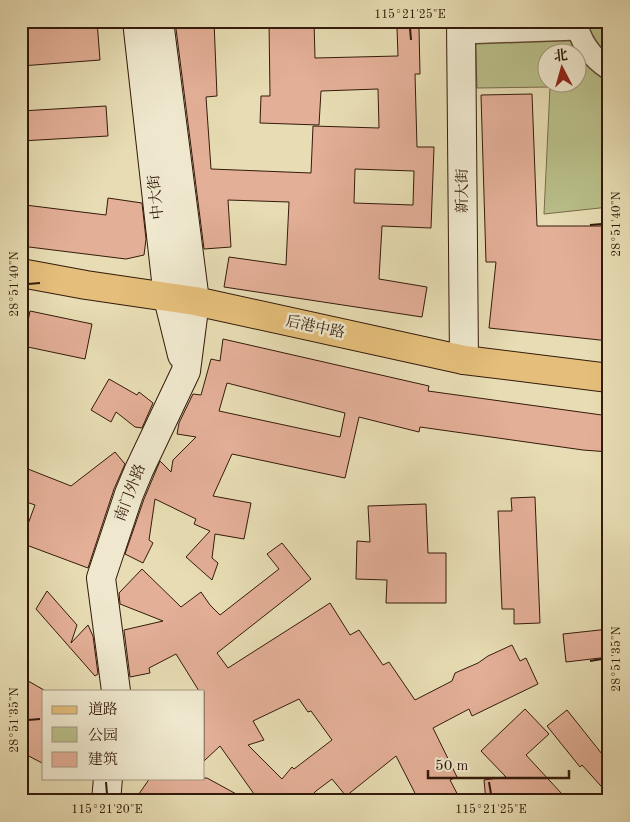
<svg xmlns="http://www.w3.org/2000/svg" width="630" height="822" viewBox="0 0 630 822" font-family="'Old Standard TT','Noto Serif SC',serif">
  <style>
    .green { fill: #b9bf8a; stroke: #766d4a; fill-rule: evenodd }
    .building { fill: #e3af97; stroke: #341b0b; fill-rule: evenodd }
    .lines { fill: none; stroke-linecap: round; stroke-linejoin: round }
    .street-casing { stroke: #614b35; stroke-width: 24 }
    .secondary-casing { stroke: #341b0b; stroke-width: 30 }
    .primary-casing { stroke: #341b0b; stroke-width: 30 }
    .street { stroke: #efe8ce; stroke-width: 21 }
    .secondary { stroke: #efe8ce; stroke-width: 28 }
    .primary { stroke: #e4be7a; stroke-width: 28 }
    .ticks { fill: none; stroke: #341b0b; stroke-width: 2 }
    .labels { text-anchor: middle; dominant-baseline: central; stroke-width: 5; stroke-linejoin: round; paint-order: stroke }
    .street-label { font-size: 15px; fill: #341b0b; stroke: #efe8ce }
    .neatline { fill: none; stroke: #341b0b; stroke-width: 2 }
    .ticks-label { font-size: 12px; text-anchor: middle; fill: #341b0b }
  </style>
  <rect width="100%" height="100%" fill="#e7dcb3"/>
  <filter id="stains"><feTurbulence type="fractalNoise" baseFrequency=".004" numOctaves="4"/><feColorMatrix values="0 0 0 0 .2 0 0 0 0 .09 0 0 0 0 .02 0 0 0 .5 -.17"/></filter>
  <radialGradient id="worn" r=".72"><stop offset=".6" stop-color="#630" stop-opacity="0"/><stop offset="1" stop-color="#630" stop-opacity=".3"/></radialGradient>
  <!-- green -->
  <path class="green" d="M475,21H609V207L544,214L550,87L477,88ZM548,52H578V82H548Z"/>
  <!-- building -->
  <g class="building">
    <path d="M97,21L100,60L21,66V27Z"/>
    <path d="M175,21H214L217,96L206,97L211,169L311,173L313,126L379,128L378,89L321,91L319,125L260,123L261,96H270L269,21H314L315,58L398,56L397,28H419L420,74H415L417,147H434L431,228L382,226L379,279L427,287L422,317L224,287L229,257L286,265L289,202L228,200L231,247L204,249ZM355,169L414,171L413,205L354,203Z"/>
    <path d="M532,94L537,226H609V341L489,328L496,262H486L481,95Z"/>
    <path d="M106,106L108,136L21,141V111Z"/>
    <path d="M108,198L142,203L146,239L144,255L126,259L21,246V232L25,205L106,215Z"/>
    <path d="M30,311L92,324L85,359L23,346Z"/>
    <path d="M223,339L429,386L428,391L609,416V452L583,450L420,427L419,432L359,417L345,478L232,454L213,496L251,503L244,539L215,534L212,558L218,563L212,580L186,557L210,531L194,524L196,519L155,499L149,540L153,543L143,563L125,554L144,499L160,461L171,472L173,460L196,437L177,434L179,423L193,394L201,395L211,359L220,361ZM227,383L345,413L340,437L219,411Z"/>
    <path d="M109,379L137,395L139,392L153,403L142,428L135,427L116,412L111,422L91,410Z"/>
    <path d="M115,452L125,464L114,489L88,568L21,543L35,505L21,500V485L28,469L71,486Z"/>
    <path d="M535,497L540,623L514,624V609H502L498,511H512L511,498Z"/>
    <path d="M426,504L428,553H446V603H386L387,580L356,579L357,541L370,542L368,506Z"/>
    <path d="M282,543L311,579L217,653L228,668L330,603L350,635L359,630L383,665L389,662L415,700L452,681L455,673L478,663L488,656L512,645L520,661L526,658L538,684L472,716L469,709L433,728L457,777L450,780L461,801H419L396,756L346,796L332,779L316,791L307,801H259L220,746L204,761V691H199L176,654L149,668L150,673L130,677L124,630L163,621L120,604L119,593L142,569L181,607L201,592L210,605L220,615L279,569L267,554ZM299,699L308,712L311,711L332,740L294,769L292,767L282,779L248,745L264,740L253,721Z"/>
    <path d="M47,591L77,625L71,643L88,625L93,636L98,674L95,676L36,609Z"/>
    <path d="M609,629V657L566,662L563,634Z"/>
    <path d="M21,677L44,690V764L21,752Z"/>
    <path d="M525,709L549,734L526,755L562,794L554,801H486L484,780L506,777L481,751Z"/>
    <path d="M567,710L602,754L609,748V795L582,765L580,767L547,726Z"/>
    <path d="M150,778H207L249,801H134Z"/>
  </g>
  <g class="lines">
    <defs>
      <g id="street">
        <path d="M576,21C580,42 591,57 609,69"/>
        <path d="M462,33L578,29"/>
      </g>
      <g id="secondary">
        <path d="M137,21L168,298L182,355"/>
        <path d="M461,21L464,360"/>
        <path d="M116,691L101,578L129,494L139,470L186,371L195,301L159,21"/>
        <path d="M106,801L108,778"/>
      </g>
      <path id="primary" d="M21,273L86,285L195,301L464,360L609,378"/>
    </defs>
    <!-- street casing -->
    <use href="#street" class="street-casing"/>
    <!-- secondary casing -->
    <use href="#secondary" class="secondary-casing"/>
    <!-- primary casing -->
    <use href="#primary" class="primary-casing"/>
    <!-- street -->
    <use href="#street" class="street"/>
    <!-- secondary -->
    <use href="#secondary" class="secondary"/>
    <!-- primary -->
    <use href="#primary" class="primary"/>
  </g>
  <!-- ticks -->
  <path class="ticks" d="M410,28L411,40M590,225L602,224M28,284L40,283M590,661L602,659M28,720L40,719M106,782L107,794M489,782L491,794"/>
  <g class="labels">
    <!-- street labels -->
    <g class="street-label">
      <text transform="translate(463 191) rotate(-90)">新大街</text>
      <text transform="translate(157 197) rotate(-96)">中大街</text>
      <text transform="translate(315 328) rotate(12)">后港中路</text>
      <text transform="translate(131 493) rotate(-69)">南门外路</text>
    </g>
  </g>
  <!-- margin -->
  <rect width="630" height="822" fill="none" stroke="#e7dcb3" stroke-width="55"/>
  <!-- legend -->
  <rect x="42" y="690" width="162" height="90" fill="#efe8ce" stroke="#a49680"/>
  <rect x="52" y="706" width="25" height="8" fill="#e4be7a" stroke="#a49680"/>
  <text x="88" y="714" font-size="15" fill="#341b0b">道路</text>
  <rect x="52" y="727" width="25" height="15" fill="#b9bf8a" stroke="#a49680"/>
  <text x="88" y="740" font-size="15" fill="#341b0b">公园</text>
  <rect x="52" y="752" width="25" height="15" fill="#e3af97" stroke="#a49680"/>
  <text x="88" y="764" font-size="15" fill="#341b0b">建筑</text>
  <!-- north arrow -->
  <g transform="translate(562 68) rotate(354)"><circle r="24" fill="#efe8ce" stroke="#a49680"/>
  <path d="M0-4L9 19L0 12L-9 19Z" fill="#8f2418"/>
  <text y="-8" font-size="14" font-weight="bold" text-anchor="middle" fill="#341b0b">北</text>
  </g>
  <!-- scale -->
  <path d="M428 770v8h141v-8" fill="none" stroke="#341b0b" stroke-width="2.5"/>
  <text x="435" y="770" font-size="15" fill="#341b0b" stroke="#efe8ce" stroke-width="4" paint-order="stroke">50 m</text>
  <rect x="28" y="28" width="574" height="766" class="neatline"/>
  <g class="ticks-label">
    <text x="410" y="18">115°21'25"E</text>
    <text transform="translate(616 224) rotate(-90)" y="4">28°51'40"N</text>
    <text transform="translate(14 284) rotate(-90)" y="4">28°51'40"N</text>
    <text transform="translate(616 659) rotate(-90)" y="4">28°51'35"N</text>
    <text transform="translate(14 720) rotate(-90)" y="4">28°51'35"N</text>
    <text x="107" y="813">115°21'20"E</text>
    <text x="491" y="813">115°21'25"E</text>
  </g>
  <rect width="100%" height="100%" filter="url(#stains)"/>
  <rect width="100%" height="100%" fill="url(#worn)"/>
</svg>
